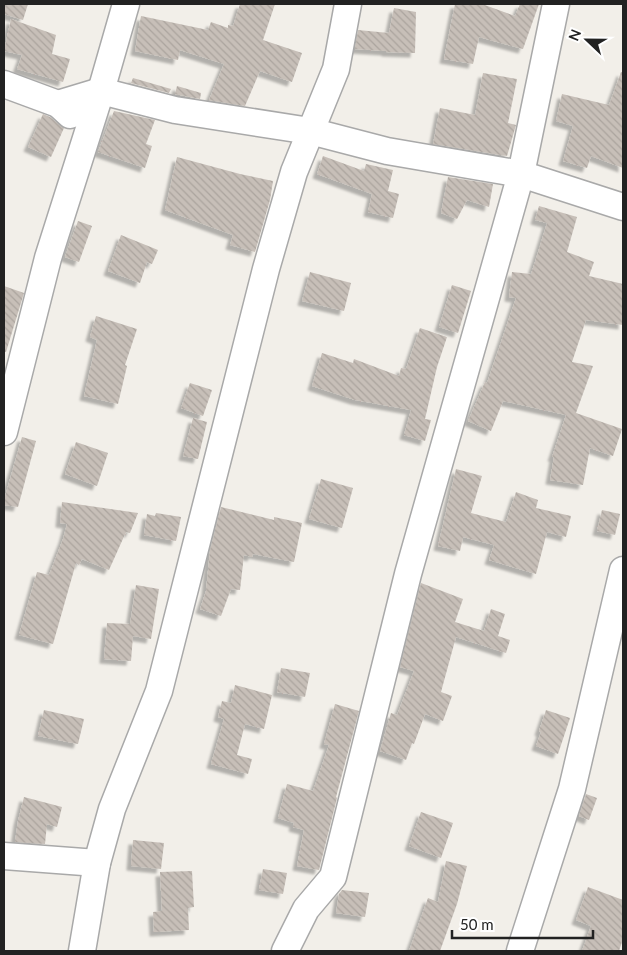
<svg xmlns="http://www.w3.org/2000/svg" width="627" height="955" viewBox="0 0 627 955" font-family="Lato,sans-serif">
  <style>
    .building { fill: url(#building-back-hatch); filter: url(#shadow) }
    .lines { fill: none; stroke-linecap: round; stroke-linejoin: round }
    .minor-casing { stroke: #a9a9a9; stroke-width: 29 }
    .minor { stroke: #fff; stroke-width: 26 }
  </style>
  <defs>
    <pattern id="building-back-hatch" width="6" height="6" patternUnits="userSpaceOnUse" patternTransform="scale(1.25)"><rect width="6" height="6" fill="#c7bfb8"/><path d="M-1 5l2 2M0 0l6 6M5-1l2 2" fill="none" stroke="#aba49e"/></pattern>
    <filter id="shadow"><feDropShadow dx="-4.5" dy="4.5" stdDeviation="1" flood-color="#0004"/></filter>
  </defs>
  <rect width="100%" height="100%" fill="#f2efe9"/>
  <!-- building -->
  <g class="building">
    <path d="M4,4H28L23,20L4,14Z"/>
    <path d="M240,4H275L263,40L302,53L292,82L260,71L245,106L209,100L224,64L180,50L178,60L135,51L141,16L208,30L211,22L228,28V25L233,26Z"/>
    <path d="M455,4H482L515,16L520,4H539L523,49L479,37L473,64L444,59Z"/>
    <path d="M394,8L416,12L415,53L386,52V51L355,49L358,30L389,33Z"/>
    <path d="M11,19L56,35L52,54L70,59L63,82L17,69L22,55L4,51Z"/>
    <path d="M621,72H623V168L591,156L587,168L563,161L573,126L556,121L562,94L609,105Z"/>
    <path d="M483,73L517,79L508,123L516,125L507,156L433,144L440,108L475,115Z"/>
    <path d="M133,78L171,89L169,93L131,83Z"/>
    <path d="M177,86L201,93L200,99L175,94Z"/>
    <path d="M114,111L155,120L146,144L152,146L145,168L98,152Z"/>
    <path d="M43,114L50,117L64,128L51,157L28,147Z"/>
    <path d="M323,156L364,171L366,164L393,170L388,191L399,194L393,218L368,212L372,194L317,174Z"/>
    <path d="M177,157L240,174L273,181L270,200L255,252L230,245L233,235L165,210Z"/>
    <path d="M448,177L493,184L489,207L467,200L457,219L441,213Z"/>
    <path d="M539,206L577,217L567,252L594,262L589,276L623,284V325L586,320L572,362L593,366L576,413L622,429L613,456L590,448L583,485L550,480L554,457H552L566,415L503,401L491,431L468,421L485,382L487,383L516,298L509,297L512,272L531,274L535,262L547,223L535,220Z"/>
    <path d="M78,221L92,226L79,262L65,257Z"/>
    <path d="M121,235L158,250L152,264L147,262L140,283L108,271Z"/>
    <path d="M310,272L351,283L344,311L302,301Z"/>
    <path d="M452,285L471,291L458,333L439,327Z"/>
    <path d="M4,286L24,293L6,352H4Z"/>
    <path d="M96,316L137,329L125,365L127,366L118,404L84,396L97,340L90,337Z"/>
    <path d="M420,328L447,337L437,367L425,419L431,420L425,441L404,435L411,410L355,400L312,386L322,353L353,363L354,359L399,376L401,368L406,369Z"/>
    <path d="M190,383L212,390L203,416L181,408Z"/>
    <path d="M193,418L207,422L198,459L183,456Z"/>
    <path d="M22,437L36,441L18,507L4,505V500Z"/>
    <path d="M76,442L108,453L97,486L65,474Z"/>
    <path d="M456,469L482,476L471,513L506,522L516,492L538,500L536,508L571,516L566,537L547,532L536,574L489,560L494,545L463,537L460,551L438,546Z"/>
    <path d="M321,479L353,488L342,528L309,519Z"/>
    <path d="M62,502L138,513L130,533L126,532L109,570L82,559L79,565L76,563L53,644L19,635L37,572L49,575L63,539L67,524L60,523Z"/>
    <path d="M221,507L274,520V517L302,523L294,562L253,554L252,557L244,555L240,590L231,589L221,616L200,609L206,591L210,550Z"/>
    <path d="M602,510L620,514L615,535L597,531Z"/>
    <path d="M156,513L181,517L176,541L144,535L147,514L155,516Z"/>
    <path d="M421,583L463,599L455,622L484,631L491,609L505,614L498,636L510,640L506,653L456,637L441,692L452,696L443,721L425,714L414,744L412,743L406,760L380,751L391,713L397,715L414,671L400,667Z"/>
    <path d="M136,585L159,589L151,639L133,636L131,661L104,659L107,623L130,624Z"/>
    <path d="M281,668L310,673L305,697L277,692Z"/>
    <path d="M235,685L272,695L264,729L245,724L237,755L252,759L248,774L211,764L224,719L218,717L222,701L231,703Z"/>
    <path d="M335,704L359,711L336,797L337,798L319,870L297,866L304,830L293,827L294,823L278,818L287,784L313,791L329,745L324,744Z"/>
    <path d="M44,710L84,719L78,744L38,736Z"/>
    <path d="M546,710L570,718L558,754L536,746L541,732L539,731Z"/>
    <path d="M586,794L597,798L589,820L579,816Z"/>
    <path d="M24,797L62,807L57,827L47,824L45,844L15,842L18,821Z"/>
    <path d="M421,812L453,823L441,858L409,846Z"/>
    <path d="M133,840L164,843L161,869L131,866Z"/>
    <path d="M446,861L467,866L457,904L440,951H409L428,898L438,902Z"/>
    <path d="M263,869L287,873L283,894L259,890Z"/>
    <path d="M192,871L194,907L188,908L189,930L154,932L153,912L162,911L160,872Z"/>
    <path d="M588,887L623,900V939L619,951H582L591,926L576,920Z"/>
    <path d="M342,890L369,893L365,917L336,913L339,894Z"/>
  </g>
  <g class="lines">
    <defs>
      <g id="minor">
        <path d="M4,84L58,104L70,115"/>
        <path d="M58,104L101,91L175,110L310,131L387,151L521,174L623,207"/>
        <path d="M4,432L48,258L101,91L126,4"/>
        <path d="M4,856L97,863"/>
        <path d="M82,951L97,863L112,809L159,691L266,269L294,172L336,69L348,4"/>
        <path d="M285,951L306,909L333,877L408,574L521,174L556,4"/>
        <path d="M520,951L572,789L623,570"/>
      </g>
    </defs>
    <!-- minor casing -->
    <use href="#minor" class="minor-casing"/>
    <!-- minor -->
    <use href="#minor" class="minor"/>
  </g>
  <!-- border -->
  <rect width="627" height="955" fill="none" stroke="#222222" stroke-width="10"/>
  <!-- north arrow -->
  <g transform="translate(587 40) rotate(292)" stroke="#ffffff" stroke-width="4" paint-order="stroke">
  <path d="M0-4L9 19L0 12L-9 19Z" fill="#222222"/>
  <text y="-8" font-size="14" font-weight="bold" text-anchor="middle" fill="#222222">N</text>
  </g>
  <!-- scale -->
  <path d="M452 930v8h141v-8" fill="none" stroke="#222222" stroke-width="2.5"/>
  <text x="460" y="930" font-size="15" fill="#222222" stroke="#ffffff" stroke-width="4" paint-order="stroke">50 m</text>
</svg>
